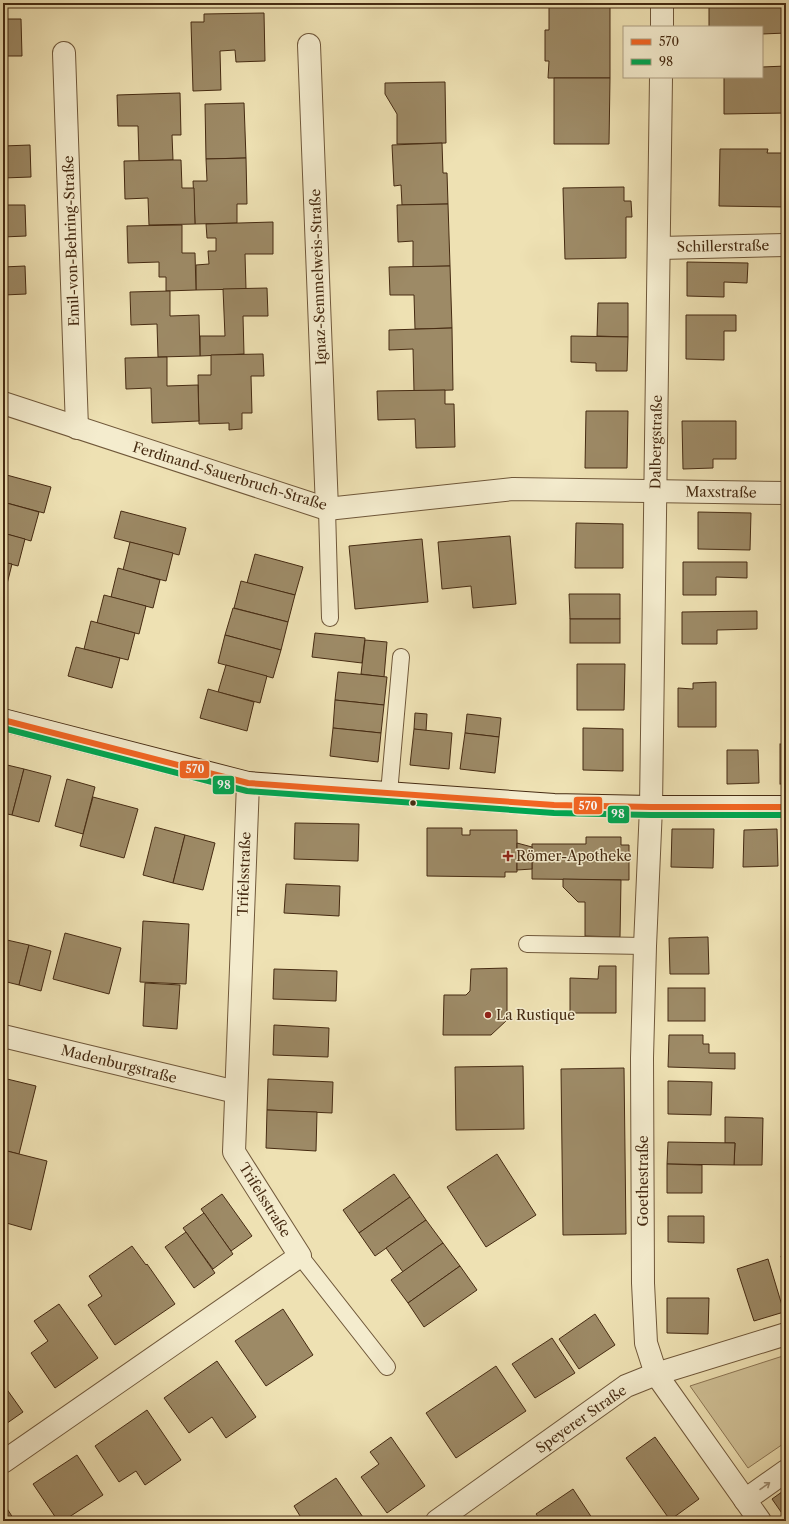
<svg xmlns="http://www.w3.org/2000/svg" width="789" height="1524" viewBox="0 0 789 1524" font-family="'Libre Caslon Text',serif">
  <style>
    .green { fill: #d1c298; stroke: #8c7655 }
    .building { fill: #9d8a66; stroke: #462b12 }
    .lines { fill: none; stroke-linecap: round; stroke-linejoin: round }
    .lane-casing { stroke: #70583a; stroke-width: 18 }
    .street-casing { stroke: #70583a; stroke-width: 24 }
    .secondary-casing { stroke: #462b12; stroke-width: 24 }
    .lane { stroke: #f4ecce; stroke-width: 16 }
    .street { stroke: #f4ecce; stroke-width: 22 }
    .secondary { stroke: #f4ecce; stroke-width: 22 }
    .bus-1-casing { stroke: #f4ecce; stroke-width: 9 }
    .bus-2-casing { stroke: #f4ecce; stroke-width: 9 }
    .bus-1 { stroke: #f26522; stroke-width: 6 }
    .bus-2 { stroke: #00a651; stroke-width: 6 }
    .oneway { stroke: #9d8c70 }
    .bus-dot { fill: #462b12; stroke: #f4ecce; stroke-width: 1.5 }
    .poi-dot { fill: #8f2418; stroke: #f4ecce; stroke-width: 1.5 }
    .labels { text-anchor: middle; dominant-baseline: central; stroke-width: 3; stroke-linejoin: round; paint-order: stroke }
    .street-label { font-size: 14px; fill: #462b12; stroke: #f4ecce }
    .poi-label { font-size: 14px; fill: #462b12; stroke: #f4ecce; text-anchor: start }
    .line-badge { stroke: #f4ecce; stroke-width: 1.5 }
    .badge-label { font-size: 11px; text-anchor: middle; font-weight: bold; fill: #fff }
  </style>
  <rect width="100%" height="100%" fill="#eee1b3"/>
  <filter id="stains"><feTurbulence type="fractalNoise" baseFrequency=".005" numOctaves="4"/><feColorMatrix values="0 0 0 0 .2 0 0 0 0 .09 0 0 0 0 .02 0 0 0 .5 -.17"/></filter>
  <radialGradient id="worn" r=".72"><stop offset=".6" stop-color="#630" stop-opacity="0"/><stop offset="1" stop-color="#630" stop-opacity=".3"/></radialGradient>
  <!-- green -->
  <path class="green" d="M786,1355V1442L748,1468L690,1386Z"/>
  <!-- building -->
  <g class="building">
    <path d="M549,3H610V78H548L549,61H545V30H549Z"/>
    <path d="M709,3H786V33L762,34V27H709Z"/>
    <path d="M264,13L265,61L236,62L235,50L220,51L221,90L193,91L191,22H204V14Z"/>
    <path d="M3,19H21L22,56H3Z"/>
    <path d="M786,66V113L724,114V77H762V67Z"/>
    <path d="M554,78H610L609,144H554Z"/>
    <path d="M445,82L446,143L397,144V114L385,94V83Z"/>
    <path d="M180,93L181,135H172L173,160L139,161L138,126H118L117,95Z"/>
    <path d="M244,103L246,158L206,159L205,104Z"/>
    <path d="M442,143L443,173H447L448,204L402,205L401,185L394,186L392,145Z"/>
    <path d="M30,145L31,177L3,178V146Z"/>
    <path d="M720,149H768L767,153H786V207L719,206Z"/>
    <path d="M246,158L247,204H237V223L195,224L193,181H207L206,159Z"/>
    <path d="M173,160H181L182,188H194L195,224L149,225L148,198L125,199L124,161Z"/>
    <path d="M624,187V201H631L632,217H626V258L565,259L563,188Z"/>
    <path d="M448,204L450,266L413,267V241L398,242L397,205Z"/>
    <path d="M3,205H25L26,236L3,237Z"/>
    <path d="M273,222V254H245L246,289L196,290V265L209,264L208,251H216V238H207L206,224Z"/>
    <path d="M182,225V253H195L196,290L166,291V277H159V262L128,263L127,226Z"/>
    <path d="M687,262L748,263L747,283L724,282V297L687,296Z"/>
    <path d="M25,266L26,294L4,295L6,337H3V267Z"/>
    <path d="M450,266L452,328L415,329L414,295H390L389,267Z"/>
    <path d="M267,288L268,316H243L244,354L200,356V336H225L223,289Z"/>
    <path d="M170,291V316L199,315L200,356L158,357L157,324L131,325L130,292Z"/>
    <path d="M598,303H628V337L597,336Z"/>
    <path d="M686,315H736V331H724V360L686,359Z"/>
    <path d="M452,328L453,390L414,391L413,349L389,350V330Z"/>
    <path d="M571,336L628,337L627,371H596V363L571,362Z"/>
    <path d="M263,354L264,376H251L252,413H242V429L229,430V423L199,424L198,375H211V355Z"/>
    <path d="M167,357V386L198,385L199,421L152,423L151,388L126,389L125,358Z"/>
    <path d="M445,390V404H454L455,447L416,448L415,419L378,420L377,391Z"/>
    <path d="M586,411H628L627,468H585Z"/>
    <path d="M682,421H736V459H713V468L683,469Z"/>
    <path d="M3,474L51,487L44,513L3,502Z"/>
    <path d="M3,502L39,512L31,541L3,533Z"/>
    <path d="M121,511L186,528L179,555L114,538Z"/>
    <path d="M698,512L751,513L750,550L698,549Z"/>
    <path d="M576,523L623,524V568H575Z"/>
    <path d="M3,533L25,539L18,566L3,562Z"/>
    <path d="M510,536L516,604L473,608L471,586L442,589L438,542Z"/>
    <path d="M422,539L428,602L355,609L349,546Z"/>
    <path d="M130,542L173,553L166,581L123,570Z"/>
    <path d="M255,554L303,567L295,595L247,583Z"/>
    <path d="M3,562L12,564L5,592L3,591Z"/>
    <path d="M683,562H747V578L716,577V595H683Z"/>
    <path d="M118,568L160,580L153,608L111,597Z"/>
    <path d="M241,581L295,595L288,622L234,608Z"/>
    <path d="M569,594H620V619H570Z"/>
    <path d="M104,595L146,606L139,634L97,623Z"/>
    <path d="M233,608L288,622L281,650L225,635Z"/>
    <path d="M757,611V629L717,630V644H682V612Z"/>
    <rect x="570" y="619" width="50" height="24"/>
    <path d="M91,621L135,633L128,660L84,649Z"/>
    <path d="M315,633L365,638L362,663L312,657Z"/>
    <path d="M225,635L281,650L273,678L218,663Z"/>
    <path d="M365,640L387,642L384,677L361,674Z"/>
    <path d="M76,647L120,658L112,688L68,676Z"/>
    <path d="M577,664H625L624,710H577Z"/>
    <path d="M226,665L267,676L260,703L218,692Z"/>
    <path d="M338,672L387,677L384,705L335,700Z"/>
    <path d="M716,682V727H678V688L693,689V683Z"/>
    <path d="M208,689L254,702L247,731L200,718Z"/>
    <path d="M335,700L384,705L381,733L333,728Z"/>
    <path d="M415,713L427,714L426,731L414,729Z"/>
    <path d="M467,714L501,718L499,737L465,733Z"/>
    <path d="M333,728L381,733L378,762L330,756Z"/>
    <path d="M583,728L623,729V771L583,770Z"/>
    <path d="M414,729L452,733L449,769L410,765Z"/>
    <path d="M465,733L499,737L495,773L460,769Z"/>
    <rect x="780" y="744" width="6" height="40"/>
    <path d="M727,750H758L759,783L727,784Z"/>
    <path d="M3,764L24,769L12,815L3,813Z"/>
    <path d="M24,769L51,776L39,822L12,815Z"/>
    <path d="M67,779L95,787L83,834L55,826Z"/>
    <path d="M93,797L138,809L124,858L80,846Z"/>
    <path d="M295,823L359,824L358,861L294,859Z"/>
    <path d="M155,827L185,835L173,883L143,875Z"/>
    <path d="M427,828H462V835H470V830H517V872H505V877L427,876Z"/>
    <path d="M672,829H714L713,868L671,867Z"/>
    <path d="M777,829L778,866L743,867L744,830Z"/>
    <path d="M185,835L215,843L203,890L173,883Z"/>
    <path d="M586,837H621V845H629V880L532,879V844H586Z"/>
    <path d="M517,843L532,847V869L517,870Z"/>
    <path d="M563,879L621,880L620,937L585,936V902H578L563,887Z"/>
    <path d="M286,884L340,886L339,916L284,913Z"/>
    <path d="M143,921L189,924L186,984L140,982Z"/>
    <path d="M65,933L121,948L109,994L53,979Z"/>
    <path d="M708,937L709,974H670L669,938Z"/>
    <path d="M7,940L29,945L19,985L3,981V955Z"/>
    <path d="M29,945L51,951L41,991L19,985Z"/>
    <path d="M599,966H616V1013H570V978L598,979Z"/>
    <path d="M507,968V1020L491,1035H443L444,995H466L470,991L471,969Z"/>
    <path d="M274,969L337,971L336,1001L273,999Z"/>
    <path d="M145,983L180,985L177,1029L143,1026Z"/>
    <rect x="668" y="988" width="37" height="33"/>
    <path d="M274,1025L329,1028L328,1057L273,1055Z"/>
    <path d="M669,1035H703V1044H709V1053H735V1069L668,1067Z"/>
    <path d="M523,1066L524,1129L456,1130L455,1067Z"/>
    <path d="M624,1068L626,1234L563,1235L561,1069Z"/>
    <path d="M3,1078L36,1086L19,1154L3,1150Z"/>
    <path d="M268,1079L333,1082L332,1113L267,1110Z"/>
    <path d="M668,1081L712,1082L711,1115L668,1114Z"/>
    <path d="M267,1110L317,1112L316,1151L266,1148Z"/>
    <path d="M725,1117L763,1118L762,1165H734L735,1143H725Z"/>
    <path d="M668,1142L735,1143L734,1165L667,1164Z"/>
    <path d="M3,1150L47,1161L31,1230L3,1222Z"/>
    <path d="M497,1154L536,1215L486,1247L447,1187Z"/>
    <path d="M667,1164L702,1165V1193H667Z"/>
    <path d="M394,1174L410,1197L359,1233L343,1210Z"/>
    <path d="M222,1194L252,1236L231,1251L201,1209Z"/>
    <path d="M410,1197L426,1220L375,1256L359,1233Z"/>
    <path d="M204,1213L233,1254L213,1269L183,1228Z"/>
    <path d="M668,1216H704V1243L668,1242Z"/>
    <path d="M426,1220L443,1243L403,1272L386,1248Z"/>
    <path d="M186,1232L215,1273L194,1288L165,1247Z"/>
    <path d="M443,1243L460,1266L408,1303L391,1280Z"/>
    <path d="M132,1246L146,1265L147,1264L175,1304L115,1345L88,1305L102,1296L89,1276Z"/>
    <path d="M786,1255V1273L781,1256Z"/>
    <path d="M768,1259L784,1312L754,1321L737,1269Z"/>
    <path d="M460,1266L477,1290L424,1327L408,1303Z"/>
    <path d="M667,1298H709L708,1334L667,1333Z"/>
    <path d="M59,1304L98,1358L55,1388L31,1353L48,1341L34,1321Z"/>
    <path d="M283,1309L313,1355L266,1386L235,1341Z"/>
    <path d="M595,1314L615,1345L579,1369L559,1339Z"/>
    <path d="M552,1338L575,1373L535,1398L512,1364Z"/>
    <path d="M217,1361L256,1417L226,1438L212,1417L189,1433L164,1398Z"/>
    <path d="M496,1366L526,1411L456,1458L426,1413Z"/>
    <path d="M3,1384L23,1412L3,1426Z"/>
    <path d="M147,1410L181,1460L145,1485L136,1471L119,1482L95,1446Z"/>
    <path d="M391,1437L425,1486L387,1513L361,1477L379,1464L370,1452Z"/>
    <path d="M655,1437L699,1499L670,1520L626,1458Z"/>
    <path d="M77,1455L103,1495L63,1521H58L33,1484Z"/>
    <path d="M336,1478L365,1520L303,1521L294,1506Z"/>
    <path d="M573,1489L594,1521H541L536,1514Z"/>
    <path d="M786,1489V1519L772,1499Z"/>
    <path d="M6,1507L15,1521H3V1509Z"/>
  </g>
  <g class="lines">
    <defs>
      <g id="lane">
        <path d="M327,509L330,618"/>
        <path d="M389,793L401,657"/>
        <path d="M527,944L645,946"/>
        <path d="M300,1256L387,1367"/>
      </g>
      <g id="street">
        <path d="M662,27V3"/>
        <path d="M309,45L327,509"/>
        <path d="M64,53L77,428"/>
        <path d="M661,77L651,807L645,946L642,1058L643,1283L646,1343L656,1374L760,1521"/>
        <path d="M660,248L786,245"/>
        <path d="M3,403L327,509L513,489L786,493"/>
        <path d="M3,1036L236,1092"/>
        <path d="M3,1462L300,1256L234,1152L248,783"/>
        <path d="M745,1500L786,1471"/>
        <path d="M437,1521L626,1386L656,1374L786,1334"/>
      </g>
      <path id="secondary" d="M3,720L248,783L554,805L651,807H786"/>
    </defs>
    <!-- lane casing -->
    <use href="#lane" class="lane-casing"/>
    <!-- street casing -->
    <use href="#street" class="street-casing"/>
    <!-- secondary casing -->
    <use href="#secondary" class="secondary-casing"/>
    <!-- lane -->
    <use href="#lane" class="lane"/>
    <!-- street -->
    <use href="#street" class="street"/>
    <!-- secondary -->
    <use href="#secondary" class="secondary"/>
    <defs>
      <path id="bus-1" d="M3,720L248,783L554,805L651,807H786"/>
      <path id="bus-2" d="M3,728L247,791L554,813L651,815H786"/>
    </defs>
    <!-- bus-1 casing -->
    <use href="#bus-1" class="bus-1-casing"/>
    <!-- bus-2 casing -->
    <use href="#bus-2" class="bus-2-casing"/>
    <!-- bus-1 -->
    <use href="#bus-1" class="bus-1"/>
    <!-- bus-2 -->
    <use href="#bus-2" class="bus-2"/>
  </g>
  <!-- one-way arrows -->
  <defs><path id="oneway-shaft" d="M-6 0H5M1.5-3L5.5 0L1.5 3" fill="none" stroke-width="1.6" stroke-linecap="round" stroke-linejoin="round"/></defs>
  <use class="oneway" href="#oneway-shaft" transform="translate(765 1486) rotate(-35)"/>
  <!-- markers -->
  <circle class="bus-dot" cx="413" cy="803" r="3.5"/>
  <g class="poi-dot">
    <path d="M506 850h4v4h4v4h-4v4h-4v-4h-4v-4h4z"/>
    <circle cx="488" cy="1015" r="4"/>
  </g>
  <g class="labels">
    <!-- street labels -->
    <g class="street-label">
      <text transform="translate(71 241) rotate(-92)">Emil-von-Behring-Straße</text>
      <text transform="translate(723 246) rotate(-1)">Schillerstraße</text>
      <text transform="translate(318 277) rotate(-92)">Ignaz-Semmelweis-Straße</text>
      <text transform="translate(656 442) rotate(-89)">Dalbergstraße</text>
      <text transform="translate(230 476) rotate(17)">Ferdinand-Sauerbruch-Straße</text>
      <text transform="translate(721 492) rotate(1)">Maxstraße</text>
      <text transform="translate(244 874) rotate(-88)">Trifelsstraße</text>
      <text transform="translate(119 1064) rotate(14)">Madenburgstraße</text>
      <text transform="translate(643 1181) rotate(-90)">Goethestraße</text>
      <text transform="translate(265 1200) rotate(58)">Trifelsstraße</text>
      <text transform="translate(581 1419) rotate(-35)">Speyerer Straße</text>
    </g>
    <!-- poi labels -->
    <g class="poi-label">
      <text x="516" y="856">Römer-Apotheke</text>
      <text x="496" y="1015">La Rustique</text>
    </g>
  </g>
  <g class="line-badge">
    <rect x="179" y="760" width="31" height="19" rx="4" fill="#f26522"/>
    <rect x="212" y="775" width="23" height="20" rx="4" fill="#00a651"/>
    <rect x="573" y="796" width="30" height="19" rx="4" fill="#f26522"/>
    <rect x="607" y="805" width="23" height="19" rx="4" fill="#00a651"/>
  </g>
  <g class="badge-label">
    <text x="195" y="773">570</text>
    <text x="224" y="789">98</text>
    <text x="588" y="810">570</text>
    <text x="618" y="818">98</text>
  </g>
  <!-- margin -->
  <rect width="789" height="1524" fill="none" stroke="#eee1b3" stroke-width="16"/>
  <rect x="4" y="4" width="781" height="1516" fill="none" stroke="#462b12" stroke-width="2"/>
  <rect x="8" y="8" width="773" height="1508" fill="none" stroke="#462b12"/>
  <!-- legend -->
  <rect x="623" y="26" width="140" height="52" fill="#f4ecce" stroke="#ae9f83"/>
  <rect x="631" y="39" width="20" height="6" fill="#f26522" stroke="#ae9f83"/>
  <text x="659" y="46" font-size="12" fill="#462b12">570</text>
  <rect x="631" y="59" width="20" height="6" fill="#00a651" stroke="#ae9f83"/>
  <text x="659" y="66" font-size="12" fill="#462b12">98</text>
  <rect width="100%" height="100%" filter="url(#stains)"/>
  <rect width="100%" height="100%" fill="url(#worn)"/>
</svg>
